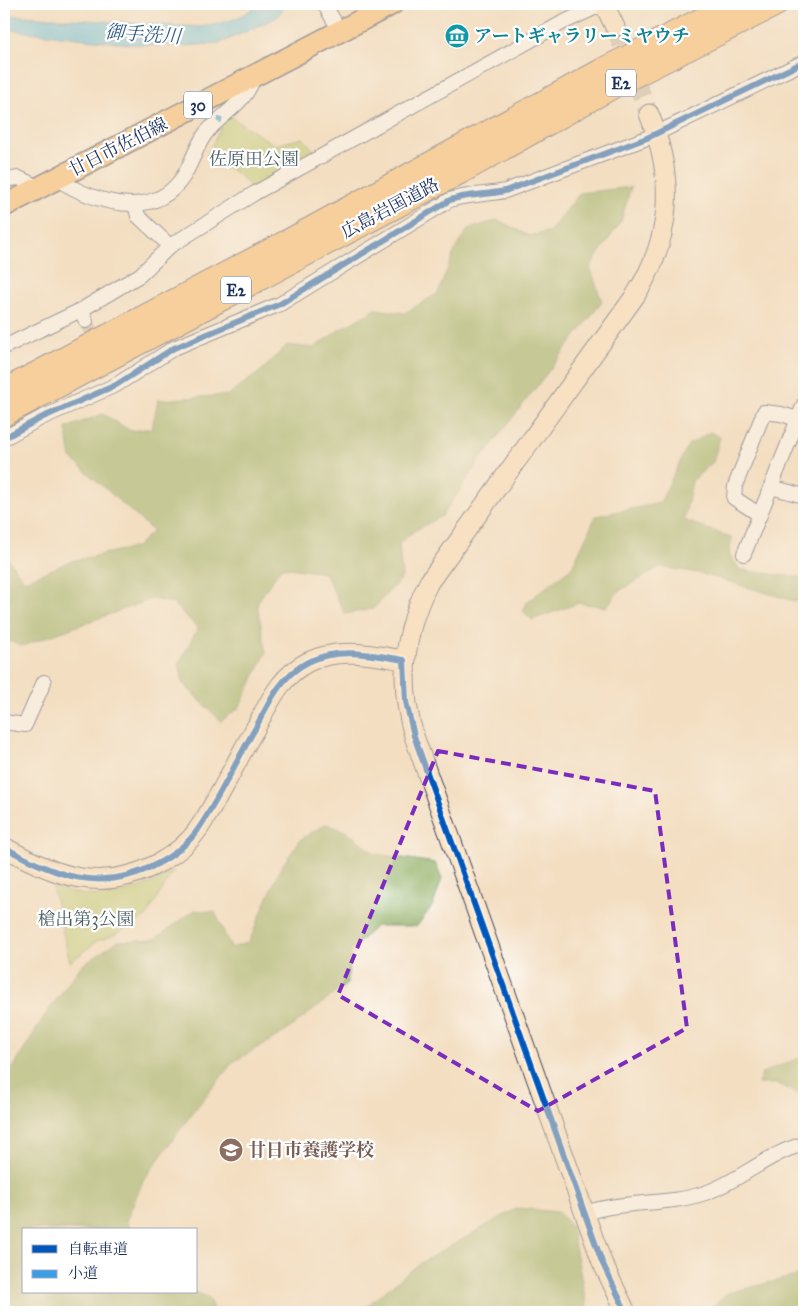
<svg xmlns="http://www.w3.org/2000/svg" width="808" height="1316" viewBox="0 0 808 1316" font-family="'IM FELL Great Primer','Noto Serif JP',serif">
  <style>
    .green { fill: #b7cb6f; stroke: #697d66 }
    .forest { fill: #91af62; stroke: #566f60 }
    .water { fill: #68c4e6; stroke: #427aa2 }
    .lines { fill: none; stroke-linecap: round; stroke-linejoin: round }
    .street-tunnel { stroke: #c8bbad; stroke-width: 14; stroke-dasharray: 14 7; stroke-linecap: butt }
    .secondary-tunnel { stroke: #c8bbad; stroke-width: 19; stroke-dasharray: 19 9; stroke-linecap: butt }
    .street-casing { stroke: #3b496d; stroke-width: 16 }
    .secondary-casing { stroke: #3b496d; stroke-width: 21 }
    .primary-casing { stroke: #3b496d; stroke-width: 24 }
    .highway-casing { stroke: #3b496d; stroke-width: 26 }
    .street { stroke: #fff; stroke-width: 14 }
    .secondary { stroke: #fee5c5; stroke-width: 19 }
    .primary { stroke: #fcbd6f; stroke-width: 21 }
    .highway { stroke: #fcbd6f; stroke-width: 24 }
    .quiet { stroke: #3b9de6; stroke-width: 5; stroke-dasharray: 10 5; stroke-linecap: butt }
    .cycleway-casing { stroke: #fff; stroke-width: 9 }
    .cycleway { stroke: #0057b8; stroke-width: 6 }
    .marked { fill: none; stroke: #7b2cbf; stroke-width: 4; stroke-dasharray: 10 6; stroke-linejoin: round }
    .labels { text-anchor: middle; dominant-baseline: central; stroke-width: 4.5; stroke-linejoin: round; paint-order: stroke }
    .shield { fill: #fff; stroke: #5f6d8e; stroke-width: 1 }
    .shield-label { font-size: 16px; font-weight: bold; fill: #1b2f5e }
    .culture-label { font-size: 18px; font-weight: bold; fill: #0d838f; stroke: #fff; text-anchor: start }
    .street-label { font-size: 18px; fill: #1b2f5e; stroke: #fff }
    .park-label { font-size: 18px; fill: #4a5e63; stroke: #fff }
    .education-label { font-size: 18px; font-weight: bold; fill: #785e54; stroke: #fff; text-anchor: start }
    .water-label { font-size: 19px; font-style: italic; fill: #325c87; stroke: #fff }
  </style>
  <rect width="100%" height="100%" fill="#fff"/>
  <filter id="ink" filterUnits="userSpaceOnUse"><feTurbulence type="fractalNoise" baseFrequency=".02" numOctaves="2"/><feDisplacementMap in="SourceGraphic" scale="10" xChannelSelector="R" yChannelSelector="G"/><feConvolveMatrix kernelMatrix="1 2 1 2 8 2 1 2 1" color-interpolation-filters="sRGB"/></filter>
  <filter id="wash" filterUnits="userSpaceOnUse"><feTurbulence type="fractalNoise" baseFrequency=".0096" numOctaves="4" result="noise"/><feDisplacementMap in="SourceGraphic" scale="20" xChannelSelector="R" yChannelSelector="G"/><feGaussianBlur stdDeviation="1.12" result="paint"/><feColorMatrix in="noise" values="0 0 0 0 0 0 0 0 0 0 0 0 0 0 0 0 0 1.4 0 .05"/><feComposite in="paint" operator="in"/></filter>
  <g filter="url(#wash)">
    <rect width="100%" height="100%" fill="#f3dec1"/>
    <!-- green -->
    <g class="green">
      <path d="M229,116L275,145L303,138L315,152L252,188L238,174L207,155L221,127L219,126Z"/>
      <path d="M173,871L146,917L110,937L97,941L70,962L52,886C94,904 136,894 173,871Z"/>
    </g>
    <!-- forest -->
    <g class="forest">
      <path d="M631,187L621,221L590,267L602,302L480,460L442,516L414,531L399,543L402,578L373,609L345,614L325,573L281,567L257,603L266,653L239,708L221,721L183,684L179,663L198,628L172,603L152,599L22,646L4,639V553L24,581L71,561L136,547L153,531L71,458L66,428L103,414L131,431L152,428L158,400L228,395L261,371L287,345L314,348L339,330L376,309L405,313L438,293L455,250L468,229L498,220L529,236L550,231L580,193Z"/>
      <path d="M710,432L720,437L713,462L692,481L684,520L732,538L729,554L740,570L804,578V604L699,573L660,567L619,591L606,607L579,603L532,620L523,611L527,602L572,567L596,516L660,503L688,445Z"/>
      <path d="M326,824L347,832L376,854L435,863L442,879L433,905L417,926H376L351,950L347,984L285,1032L233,1062L190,1116L143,1181L126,1221L131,1230H24V1292H195L208,1297L214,1311L4,1312V1083L43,1018L81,966L118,941L155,939L195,910L215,912L231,948L249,942L280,869L300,840Z"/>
      <path d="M804,1056V1095L799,1094L778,1084H758L762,1073Z"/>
      <path d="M517,1208L558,1212L571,1226L588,1312H359L419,1264Z"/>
      <path d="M804,1274V1312H707L727,1293Z"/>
    </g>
    <!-- water -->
    <path class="water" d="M257,4H287L276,18L221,43L185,46L128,44L4,29V15L201,27C222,23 242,20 257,4Z"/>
  </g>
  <g filter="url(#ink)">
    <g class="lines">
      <!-- street-tunnel -->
      <path class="street-tunnel" d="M86,321L110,373"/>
      <!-- secondary-tunnel -->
      <path class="secondary-tunnel" d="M615,27L649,114"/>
      <defs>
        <g id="street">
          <path d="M324,4L340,31"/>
          <path d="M57,179C94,202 153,222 183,177C192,163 196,146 206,133C217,119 233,110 244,96C249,90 252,82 255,76"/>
          <path d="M4,180L19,178L40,188"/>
          <path d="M135,205L138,216L170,246"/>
          <path d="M81,310L86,321"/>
          <path d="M4,347L81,310L140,275L170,246L255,193L562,23L603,4"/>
          <path d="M4,438L41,418L116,385L174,348L280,304L450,200C468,194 487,195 505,191L647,138L804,62"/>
          <path d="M771,487L804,496"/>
          <path d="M760,515L734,498L735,486L764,412L781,414L804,421"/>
          <path d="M744,554L804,404"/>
          <path d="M4,722L25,725L44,682"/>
          <path d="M585,1213C624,1200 666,1206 705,1193C740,1181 768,1153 804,1144"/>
        </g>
        <g id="secondary">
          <path d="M604,4L615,27"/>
          <path d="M4,847C55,876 101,894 157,864C172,856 189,843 199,828C220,797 236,761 255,729C269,703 280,676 308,662C339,647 372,655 404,660"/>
          <path d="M626,1312L602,1262L414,736C398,682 403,632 429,582L635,296C673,237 675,178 649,114"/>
        </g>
        <path id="primary" d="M4,206L392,4"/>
        <g id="highway">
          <path d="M4,391L289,241L609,67L733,4"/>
          <path d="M4,414L469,167L617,84L776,4"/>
        </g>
      </defs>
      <!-- street casing -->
      <use href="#street" class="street-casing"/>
      <!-- secondary casing -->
      <use href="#secondary" class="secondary-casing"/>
      <!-- primary casing -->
      <use href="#primary" class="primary-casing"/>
      <!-- highway casing -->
      <use href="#highway" class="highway-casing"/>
      <!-- street -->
      <use href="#street" class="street"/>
      <!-- secondary -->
      <use href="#secondary" class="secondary"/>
      <!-- primary -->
      <use href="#primary" class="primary"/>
      <!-- highway -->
      <use href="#highway" class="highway"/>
      <!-- quiet -->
      <path class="quiet" d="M217,119L222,121"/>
      <defs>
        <g id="cycleway">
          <path d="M4,438L41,418L116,385L174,348L280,304L450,200C468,194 487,195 505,191L647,138L804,62"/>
          <path d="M4,847C55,876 101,894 157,864C172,856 189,843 199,828C220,797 236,761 255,729C269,703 280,676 308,662C339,647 372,655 404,660L406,702L414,736L602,1262L626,1312"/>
        </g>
      </defs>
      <!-- cycleway casing -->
      <use href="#cycleway" class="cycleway-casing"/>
      <!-- cycleway -->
      <use href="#cycleway" class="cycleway"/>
    </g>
  </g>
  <!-- marked area -->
  <path d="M0 0H808V1316H0ZM438,751L655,791L687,1028L538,1111L338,995Z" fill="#f3dec1" fill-opacity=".55" fill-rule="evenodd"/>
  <path class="marked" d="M438,751L655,791L687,1028L538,1111L338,995Z"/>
  <!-- icons -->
  <defs>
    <symbol id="museum-disc" viewBox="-11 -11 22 22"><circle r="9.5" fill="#0f9aa8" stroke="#fff"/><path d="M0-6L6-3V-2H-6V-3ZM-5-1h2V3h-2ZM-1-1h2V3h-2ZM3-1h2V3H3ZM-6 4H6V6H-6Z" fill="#fff"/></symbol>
    <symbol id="school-disc" viewBox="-11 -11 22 22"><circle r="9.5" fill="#8d6e63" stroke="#fff"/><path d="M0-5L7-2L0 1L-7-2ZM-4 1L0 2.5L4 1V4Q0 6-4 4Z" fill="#fff"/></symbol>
  </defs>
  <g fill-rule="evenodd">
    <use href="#museum-disc" x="443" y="22" width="28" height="28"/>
    <use href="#school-disc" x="217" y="1136" width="28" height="28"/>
  </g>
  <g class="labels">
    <!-- shield labels -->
    <g class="shield">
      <rect x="606" y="69.5" width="30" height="27" rx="4"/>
      <rect x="184" y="91.5" width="28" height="27" rx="4"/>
      <rect x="221" y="276.5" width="30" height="27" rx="4"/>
    </g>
    <g class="shield-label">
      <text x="621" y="83">E2</text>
      <text x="198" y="105">30</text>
      <text x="236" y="290">E2</text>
    </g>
    <!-- culture labels -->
    <g class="culture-label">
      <text x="474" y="36">アートギャラリーミヤウチ</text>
    </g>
    <!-- street labels -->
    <g class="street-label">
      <text transform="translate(118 147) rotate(-27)">廿日市佐伯線</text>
      <text transform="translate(390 208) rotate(-28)">広島岩国道路</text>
    </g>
    <!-- park labels -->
    <g class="park-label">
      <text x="254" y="159">佐原田公園</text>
      <text x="86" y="919">槍出第3公園</text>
    </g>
    <!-- education labels -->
    <g class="education-label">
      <text x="248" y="1150">廿日市養護学校</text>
    </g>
    <!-- water labels -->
    <g class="water-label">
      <text transform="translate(143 34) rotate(4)">御手洗川</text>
    </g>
  </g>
  <!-- margin -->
  <rect width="808" height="1316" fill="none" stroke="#fff" stroke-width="20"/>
  <!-- legend -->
  <rect x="22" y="1228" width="175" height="65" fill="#ffffff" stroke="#a4acbf"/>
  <rect x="32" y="1245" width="25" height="8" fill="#0057b8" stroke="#a4acbf"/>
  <text x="68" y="1254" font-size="15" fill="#1b2f5e">自転車道</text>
  <rect x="32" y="1270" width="25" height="8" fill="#3b9de6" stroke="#a4acbf"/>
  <text x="68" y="1278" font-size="15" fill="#1b2f5e">小道</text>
</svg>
